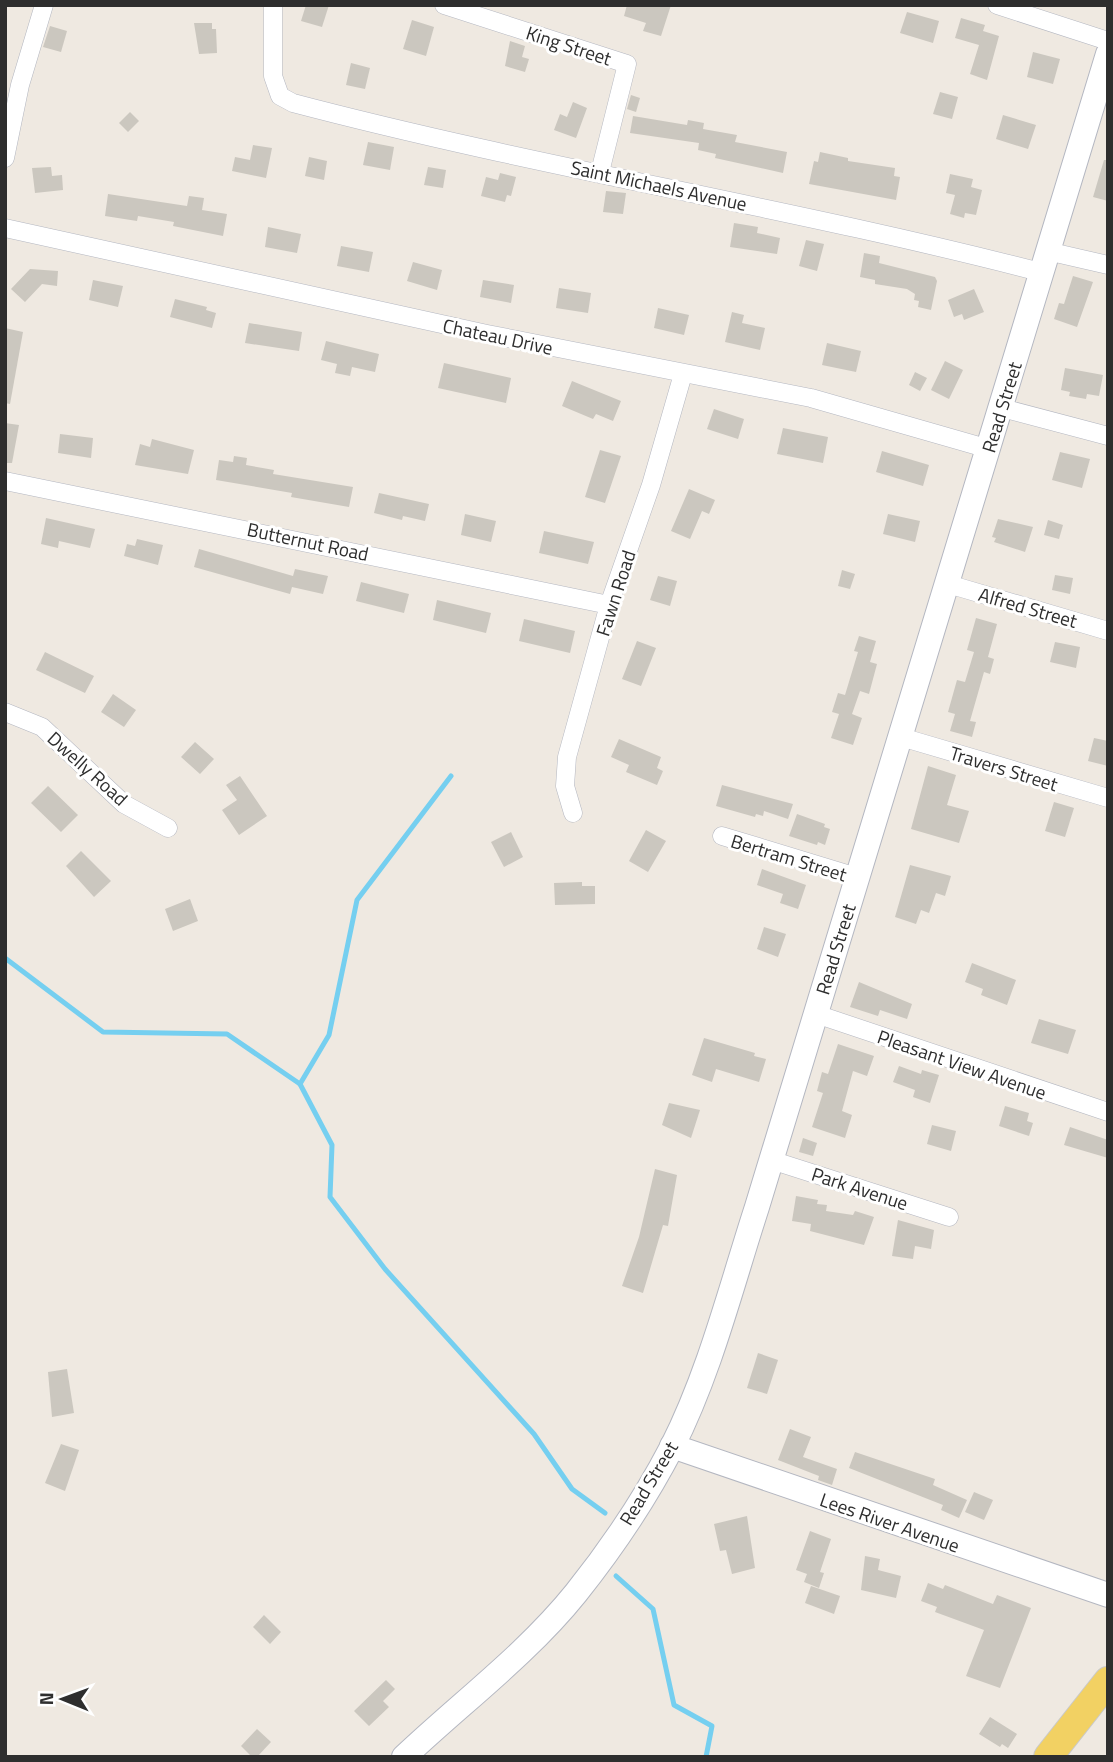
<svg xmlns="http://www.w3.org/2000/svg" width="1113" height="1762" viewBox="0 0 1113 1762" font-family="'Titillium Web',sans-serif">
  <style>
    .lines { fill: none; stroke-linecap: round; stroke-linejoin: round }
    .stream { stroke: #75cff0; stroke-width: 5 }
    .building { fill: #cbc7bf }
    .minor-casing { stroke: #b4b7c1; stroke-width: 19 }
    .secondary-casing { stroke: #b4b7c1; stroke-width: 26 }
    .primary-casing { stroke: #c9c9c9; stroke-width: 30 }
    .minor { stroke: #fff; stroke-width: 18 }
    .secondary { stroke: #fff; stroke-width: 24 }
    .primary { stroke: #f2d163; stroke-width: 28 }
    .labels { text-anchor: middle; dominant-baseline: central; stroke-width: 6; stroke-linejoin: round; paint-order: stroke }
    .street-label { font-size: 19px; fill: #2e2e2e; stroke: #fff }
  </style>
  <rect width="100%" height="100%" fill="#efe9e1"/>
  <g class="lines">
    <!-- stream -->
    <g class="stream">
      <path d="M5,958L103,1032L227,1034L300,1084L332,1145L330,1197L385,1269L534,1434L572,1489L605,1513"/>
      <path d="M300,1084L329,1035L357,900L451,776"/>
      <path d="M616,1576L653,1609L674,1705L712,1726L706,1757"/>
    </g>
  </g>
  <!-- building -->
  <g class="building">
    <path d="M306,5H329L322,27L301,21Z"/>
    <path d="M627,5H671L661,36L643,31L646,23L624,16Z"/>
    <path d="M907,12L939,21L933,43L900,33Z"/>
    <path d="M961,18L985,25L983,31L999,36L987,80L970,74L979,45L955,38Z"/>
    <path d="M412,20L434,27L426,56L403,49Z"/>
    <path d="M194,23H212V29H216L217,53L199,54Z"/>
    <path d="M50,26L67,31L61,52L43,47Z"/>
    <path d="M510,41L525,46L522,57L529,59L525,72L505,66Z"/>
    <path d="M1033,52L1060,59L1053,84L1027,77Z"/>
    <path d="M351,63L370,68L365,89L346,85Z"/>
    <path d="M940,92L958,97L952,119L933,114Z"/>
    <path d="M631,95L640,98L636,112L627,109Z"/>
    <path d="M573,102L587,108L576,138L554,130L560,114L567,117Z"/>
    <path d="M130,112L139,121L128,132L119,123Z"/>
    <path d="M1003,115L1036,125L1028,149L996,139Z"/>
    <path d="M633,116L687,125L688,120L704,123L703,129L737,135L735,142L787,152L783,173L715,158L716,154L698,150L699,143L630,133Z"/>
    <path d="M368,142L394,147L390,170L363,165Z"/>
    <path d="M253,145L272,148L266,178L232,171L235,157L250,160Z"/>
    <path d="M820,152L848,158V161L895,168L894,176L900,177L896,200L809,184L814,161L818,162Z"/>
    <path d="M309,157L327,161L324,180L305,176Z"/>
    <path d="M1104,160H1108V201L1093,197Z"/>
    <path d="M51,167L52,176L62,175L63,190L35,193L32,168Z"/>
    <path d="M428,167L446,170L443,188L424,185Z"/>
    <path d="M500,173L516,177L511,196L507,195L505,202L481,196L486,177L498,180Z"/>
    <path d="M950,174L973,179L971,187L982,190L976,215L965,213L964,218L950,214L955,195L946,193Z"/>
    <path d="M606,191L626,193L623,214L603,212Z"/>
    <path d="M108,194L187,206L189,196L204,198L202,210L227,214L223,236L173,226L174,222L138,216L137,221L105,216Z"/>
    <path d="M734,223L758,227L757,233L780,238L777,254L730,247Z"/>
    <path d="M268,227L301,234L297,253L265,247Z"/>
    <path d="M806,240L824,244L817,271L799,266Z"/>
    <path d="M341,246L373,252L369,272L337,266Z"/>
    <path d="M864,253L880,256L879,263L935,277L937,281L931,310L918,307L919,301L914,300L915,294L907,289L875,284V280L860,277Z"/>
    <path d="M413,262L442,270L437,290L407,281Z"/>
    <path d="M30,269L58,271L57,286L42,284L25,302L11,289Z"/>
    <path d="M1073,276L1093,282L1077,327L1054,319L1059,303L1064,304Z"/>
    <path d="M93,280L123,286L118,307L89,300Z"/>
    <path d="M483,280L514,285L511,303L480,297Z"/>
    <path d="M559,288L591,293L588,313L556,308Z"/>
    <path d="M974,289L984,312L964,320L962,314L954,317L948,300Z"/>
    <path d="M175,299L207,307L206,310L216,313L212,328L170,317Z"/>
    <path d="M658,308L689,315L684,335L654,328Z"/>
    <path d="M732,312L744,315L742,323L765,328L760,350L725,342Z"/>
    <path d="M249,323L302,332L299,351L245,343Z"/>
    <path d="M5,328L23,332L10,404L5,403Z"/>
    <path d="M326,341L379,354L375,372L352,367L350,376L335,373L337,364L321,360Z"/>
    <path d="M827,343L861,351L856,372L822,365Z"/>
    <path d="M945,361L963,370L949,399L931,390Z"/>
    <path d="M444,363L511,378L506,403L438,388Z"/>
    <path d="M1065,368L1103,375L1099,396L1087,394L1086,399L1069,396L1070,392L1061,390Z"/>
    <path d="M915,372L927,378L920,391L909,385Z"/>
    <path d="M572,381L621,401L613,421L596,414L593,419L562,406Z"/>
    <path d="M714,409L744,419L738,439L707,429Z"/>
    <path d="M5,423L19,425L12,463H5Z"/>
    <path d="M783,428L828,437L823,463L777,454Z"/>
    <path d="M60,434L93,438L91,458L58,453Z"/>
    <path d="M152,439L194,450L188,474L135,465L140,444L150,447Z"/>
    <path d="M600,450L621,456L605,503L585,497Z"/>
    <path d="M882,451L929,465L923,486L876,472Z"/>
    <path d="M1060,452L1090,459L1082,488L1052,480Z"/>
    <path d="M234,456L247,458L246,465L274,470L273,474L353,487L349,507L291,497L292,493L216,480L219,460L233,462Z"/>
    <path d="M689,489L715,500L709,514L702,511L690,539L671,531Z"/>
    <path d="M379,493L429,504L425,521L403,516L402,520L374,513Z"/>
    <path d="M465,514L496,521L491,542L461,535Z"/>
    <path d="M888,514L920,521L915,542L883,534Z"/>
    <path d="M46,518L95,529L90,548L59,541L58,548L41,544Z"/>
    <path d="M998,519L1033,527L1025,552L994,542L996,538L992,537Z"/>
    <path d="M1048,520L1063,525L1059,539L1044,535Z"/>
    <path d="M544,531L594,542L588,564L539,553Z"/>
    <path d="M137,539L163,545L158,565L124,556L127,544L135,546Z"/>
    <path d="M199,549L293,576L295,569L328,576L323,594L292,587L290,594L194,567Z"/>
    <path d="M842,570L855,574L850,589L838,586Z"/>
    <path d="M1055,575L1073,578L1070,594L1052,590Z"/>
    <path d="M658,576L677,581L670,606L650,600Z"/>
    <path d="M361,582L409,594L404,613L356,601Z"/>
    <path d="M437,600L491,613L486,633L433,620Z"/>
    <path d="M976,618L997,624L988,657L994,659L990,674L984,672L970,721L976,722L972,737L950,731L955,714L948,712L957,680L965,682L974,652L967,650Z"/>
    <path d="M524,619L575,631L570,653L519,641Z"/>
    <path d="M859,636L876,641L870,662L877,664L869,694L860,691L852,714L862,718L853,745L831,738L839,714L832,712L838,693L845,695L858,652L854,651Z"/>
    <path d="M637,641L656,648L641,686L622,679Z"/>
    <path d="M1055,642L1080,647L1076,668L1050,662Z"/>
    <path d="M45,652L94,676L85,693L36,670Z"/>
    <path d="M113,694L136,710L124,727L101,712Z"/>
    <path d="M1094,738L1108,741V766L1088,761Z"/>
    <path d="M619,739L661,757L657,768L663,771L657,785L626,772L629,765L611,757Z"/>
    <path d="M195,742L214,759L200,774L181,757Z"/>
    <path d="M928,766L956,775L947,805L969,811L959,843L911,829Z"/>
    <path d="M240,776L267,816L239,835L222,810L237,800L226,785Z"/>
    <path d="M722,785L793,804L788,819L764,811L763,816L756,814L755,817L716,806Z"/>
    <path d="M48,786L78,815L61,832L31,803Z"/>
    <path d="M1054,802L1074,808L1065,837L1045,831Z"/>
    <path d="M797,814L825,824L824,827L830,829L825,845L818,842L817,845L789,836Z"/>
    <path d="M646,830L666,841L648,872L629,861Z"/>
    <path d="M511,832L523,857L504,867L491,842Z"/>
    <path d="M81,851L111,881L94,897L66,866Z"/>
    <path d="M910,865L951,876L945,896L936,893L929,913L921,910L916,924L895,917Z"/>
    <path d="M762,869L806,885L798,909L780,903L783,894L757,885Z"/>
    <path d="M582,882V886H595V904L555,905L554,883Z"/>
    <path d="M190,899L198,921L173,931L165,909Z"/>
    <path d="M764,927L786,934L778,957L757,949Z"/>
    <path d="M972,963L1016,980L1007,1005L981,995L983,989L965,982Z"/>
    <path d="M859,982L912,1004L907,1019L880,1010L878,1016L850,1007Z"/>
    <path d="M1039,1019L1076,1030L1068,1054L1031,1043Z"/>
    <path d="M704,1038L755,1053L754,1056L766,1059L759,1082L716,1069L712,1082L692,1075Z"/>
    <path d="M838,1044L874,1056L867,1076L853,1071L842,1111L852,1115L845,1138L812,1127L823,1093L817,1091L822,1072L828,1074Z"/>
    <path d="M899,1066L921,1074L922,1070L939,1075L930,1103L913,1097L915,1090L893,1082Z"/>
    <path d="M669,1103L700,1110L691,1138L662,1125Z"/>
    <path d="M1005,1106L1029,1113L1027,1121L1033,1123L1029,1136L999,1126Z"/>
    <path d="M932,1125L956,1131L951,1151L927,1144Z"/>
    <path d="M1070,1127L1108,1140V1158L1064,1145Z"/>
    <path d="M803,1138L817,1143L813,1156L799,1152Z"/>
    <path d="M655,1169L677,1175L668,1226L663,1225L643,1293L622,1286L639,1237Z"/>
    <path d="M796,1196L818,1200L817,1204L827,1205L826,1211L853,1215L855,1211L874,1217L864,1245L810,1231L811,1224L792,1221Z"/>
    <path d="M898,1220L934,1230L931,1249L915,1246L913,1259L892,1256Z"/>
    <path d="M758,1353L778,1360L767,1394L747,1388Z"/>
    <path d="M67,1369L74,1413L52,1417L48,1372Z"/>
    <path d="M790,1429L811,1437L803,1457L837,1469L832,1485L818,1480L819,1476L778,1460Z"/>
    <path d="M61,1444L79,1450L65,1491L45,1483Z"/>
    <path d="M855,1452L935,1479L933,1485L967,1500L959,1518L941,1510L943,1505L849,1468Z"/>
    <path d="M974,1492L993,1500L984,1520L965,1512Z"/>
    <path d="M747,1516L755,1568L732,1574L726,1550L720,1551L714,1524Z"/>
    <path d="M810,1531L831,1539L820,1572L824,1573L819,1588L804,1582L807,1574L796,1570Z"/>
    <path d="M865,1556L880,1559L878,1570L901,1576L896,1598L861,1590Z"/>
    <path d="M928,1583L943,1589L945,1585L993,1604L997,1595L1031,1608L1000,1688L966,1676L984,1630L935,1612L937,1607L921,1601Z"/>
    <path d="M811,1586L840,1596L834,1614L805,1603Z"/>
    <path d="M264,1615L281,1632L270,1644L253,1627Z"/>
    <path d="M386,1680L395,1689L383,1701L389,1707L369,1726L354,1711Z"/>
    <path d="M990,1717L1017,1734L1008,1748L1002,1744L1000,1747L979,1734Z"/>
    <path d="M257,1729L271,1742L257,1757H252L241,1746Z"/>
  </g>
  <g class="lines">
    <defs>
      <g id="minor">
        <path d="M273,5V76L280,96L293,103C540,168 793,208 1040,272"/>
        <path d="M444,5L627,64L600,172"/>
        <path d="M997,5L1108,41"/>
        <path d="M5,158L20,85L44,5"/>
        <path d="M5,228L487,334L811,398L989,449"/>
        <path d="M1047,251L1108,265"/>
        <path d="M1002,408L1108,436"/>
        <path d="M5,481L609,605"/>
        <path d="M948,584L1108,631"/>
        <path d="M5,712L42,727L124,804L168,828"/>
        <path d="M901,737L1108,798"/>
        <path d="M573,813L565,786L567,757L609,605L651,485L683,374"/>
        <path d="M722,836L857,877"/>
        <path d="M816,1014L1108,1112"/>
        <path d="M771,1160L949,1217"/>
      </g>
      <g id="secondary">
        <path d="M672,1446L1108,1595"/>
        <path d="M404,1757C461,1703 527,1654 576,1593C612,1548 646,1497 672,1447C710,1372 731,1287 757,1207L1108,54"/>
      </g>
      <path id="primary" d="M1048,1757L1108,1681"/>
    </defs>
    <!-- minor casing -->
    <use href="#minor" class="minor-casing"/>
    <!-- secondary casing -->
    <use href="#secondary" class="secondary-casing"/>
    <!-- primary casing -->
    <use href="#primary" class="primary-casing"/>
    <!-- minor -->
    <use href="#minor" class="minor"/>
    <!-- secondary -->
    <use href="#secondary" class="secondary"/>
    <!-- primary -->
    <use href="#primary" class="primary"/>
  </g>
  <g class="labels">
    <!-- street labels -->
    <g class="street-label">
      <text transform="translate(569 45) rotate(18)">King Street</text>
      <text transform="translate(659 185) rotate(12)">Saint Michaels Avenue</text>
      <text transform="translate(498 336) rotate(12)">Chateau Drive</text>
      <text transform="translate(1001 407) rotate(-73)">Read Street</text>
      <text transform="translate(308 541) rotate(12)">Butternut Road</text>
      <text transform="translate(615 593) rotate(-72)">Fawn Road</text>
      <text transform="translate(1028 607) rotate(16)">Alfred Street</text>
      <text transform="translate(88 768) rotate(42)">Dwelly Road</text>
      <text transform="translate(1004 768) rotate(17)">Travers Street</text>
      <text transform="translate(789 857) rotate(17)">Bertram Street</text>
      <text transform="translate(835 949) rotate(-73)">Read Street</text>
      <text transform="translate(962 1064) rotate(19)">Pleasant View Avenue</text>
      <text transform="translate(860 1188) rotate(18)">Park Avenue</text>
      <text transform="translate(648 1483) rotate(-59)">Read Street</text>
      <text transform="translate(890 1522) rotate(19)">Lees River Avenue</text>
    </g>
  </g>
  <!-- border -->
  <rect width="1113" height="1762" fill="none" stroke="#2e2e2e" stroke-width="14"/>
  <!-- north arrow -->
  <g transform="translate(63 1699) rotate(271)" stroke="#ffffff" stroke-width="5" paint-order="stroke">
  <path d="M0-5L12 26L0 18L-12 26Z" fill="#2e2e2e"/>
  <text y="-10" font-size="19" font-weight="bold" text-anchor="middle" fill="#2e2e2e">N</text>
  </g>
</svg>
